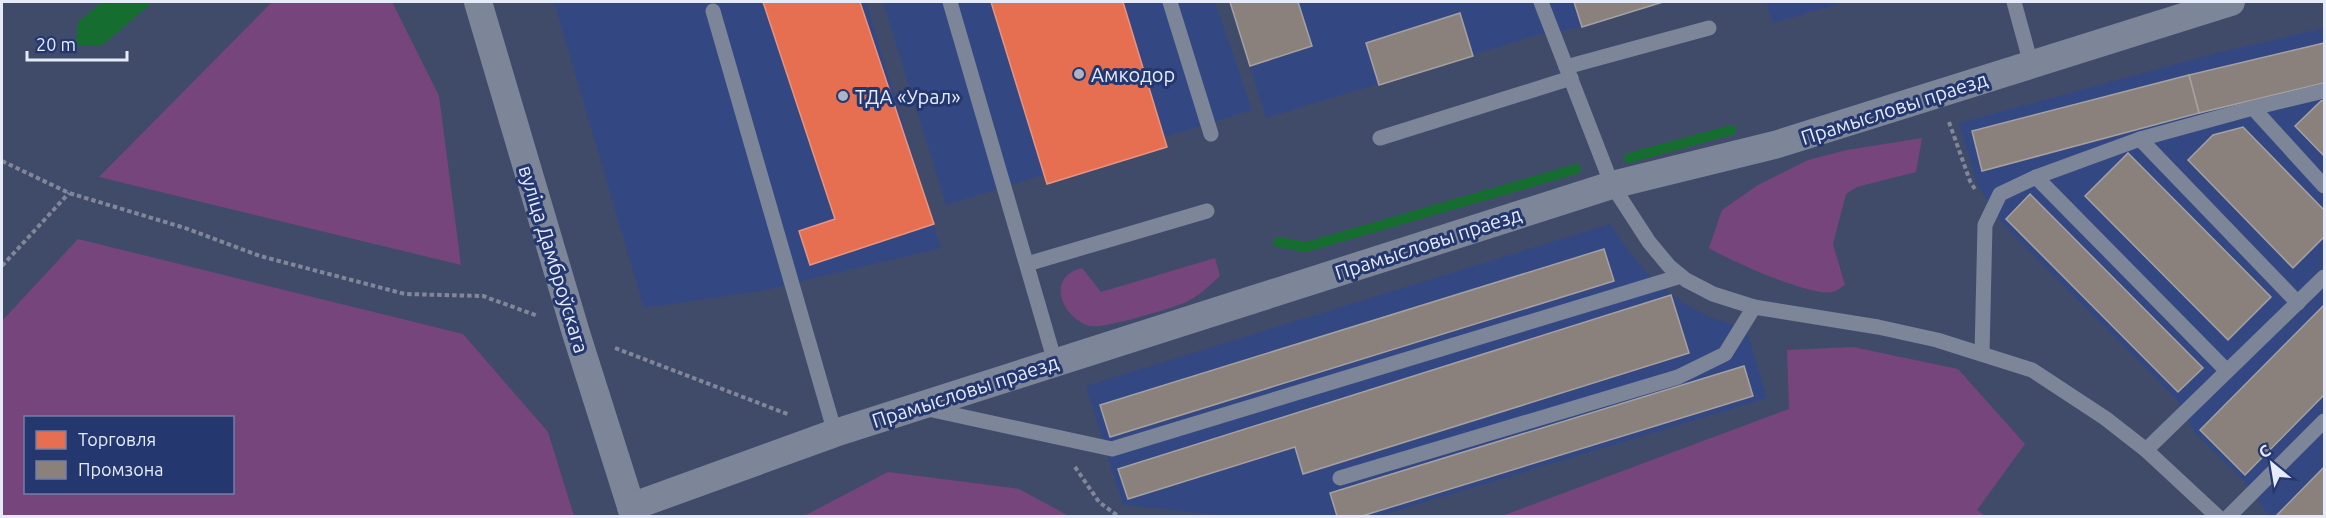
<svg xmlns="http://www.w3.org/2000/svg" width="2326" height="518" viewBox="0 0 2326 518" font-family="Ubuntu,sans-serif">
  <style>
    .built { fill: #334883 }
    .green { fill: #76457c; fill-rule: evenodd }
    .water { fill: #156e30 }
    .shops { fill: #e76f51; stroke: #e69483; stroke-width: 1.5 }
    .industry { fill: #8a817c; stroke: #a5a1a2; stroke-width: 1.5 }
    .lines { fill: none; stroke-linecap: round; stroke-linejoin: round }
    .stream { stroke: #156e30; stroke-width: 10 }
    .path { stroke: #818798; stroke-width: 4; stroke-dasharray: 4.5 3; stroke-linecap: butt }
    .service { stroke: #7d8598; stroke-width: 15 }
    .minor { stroke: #7d8598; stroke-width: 28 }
    .poi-dot { fill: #abb3c7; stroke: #24376f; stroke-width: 2 }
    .labels { text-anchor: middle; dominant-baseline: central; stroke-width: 6; stroke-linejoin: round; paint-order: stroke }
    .poi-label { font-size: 20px; fill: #e5ebf9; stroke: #24376f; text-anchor: start }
    .street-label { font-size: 20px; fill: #e5ebf9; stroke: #24376f }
  </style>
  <rect width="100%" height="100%" fill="#404b6a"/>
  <!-- built -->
  <g class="built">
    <path d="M554,2H866L941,248L761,291L644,308Z"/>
    <path d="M883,2H1215L1252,110L946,205Z"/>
    <path d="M1230,2H1663L1582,27L1534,36L1266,118Z"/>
    <path d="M1766,2H1844L1773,23Z"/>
    <path d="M2324,28V516H2269L2244,481L2195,433L2177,400L2001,222L1978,186L1959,123L2217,53Z"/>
    <path d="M1610,224L1628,250L1648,274L1681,302L1711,318L1746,328L1767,398L1380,516H1228L1123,505L1086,386Z"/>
  </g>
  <!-- green -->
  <g class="green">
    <path d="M272,2H392L439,96L461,265L99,177Z"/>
    <path d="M1922,138L1916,172L1857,187L1846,194L1833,244L1845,285C1841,287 1837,291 1833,292C1810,297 1731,261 1709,248L1722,210L1758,185L1808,160L1847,150Z"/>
    <path d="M78,239L463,334L548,432L574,516H2V321ZM26,418H232V492H26Z"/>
    <path d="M1215,258L1220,276C1209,286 1198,297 1184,303C1169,309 1103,329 1090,326C1062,318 1045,277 1082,268L1101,292Z"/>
    <path d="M1853,347L1958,369L2025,444L1977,510L1985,516H1502L1789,409L1787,350Z"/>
    <path d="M888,472L1019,489L1069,516H804Z"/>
  </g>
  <!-- water -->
  <path class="water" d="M102,2H153L101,46H76L78,22Z"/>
  <!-- shops -->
  <g class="shops">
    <path d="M763,2H860L934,224L810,265L799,231L835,219Z"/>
    <path d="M991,2H1123L1167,147L1047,184Z"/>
  </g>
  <!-- industry -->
  <g class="industry">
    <path d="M1230,2H1298L1312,46L1250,66Z"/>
    <path d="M1574,2H1663L1582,27Z"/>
    <path d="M1460,13L1473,56L1379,85L1366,43Z"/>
    <path d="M2324,43V83L2199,113L2189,75Z"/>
    <path d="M2189,75L2199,113L1982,171L1972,131Z"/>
    <path d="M2324,100V156L2295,126L2321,101Z"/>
    <path d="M2243,127L2324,210V237L2293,268L2188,160L2213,135Z"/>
    <path d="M2128,153L2271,297L2228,340L2085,196Z"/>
    <path d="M2030,194L2203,368L2178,392L2006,219Z"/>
    <path d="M1604,249L1614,281L1110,437L1100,405Z"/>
    <path d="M1671,295L1689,353L1303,474L1295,447L1128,499L1118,469Z"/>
    <path d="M2324,305V395L2245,475L2200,430Z"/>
    <path d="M1744,366L1753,396L1362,516H1337L1330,493Z"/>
    <path d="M2324,467V516H2276Z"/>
  </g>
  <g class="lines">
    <!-- stream -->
    <g class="stream">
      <path d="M1629,158L1731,130"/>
      <path d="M1278,242L1306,247L1576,169"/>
    </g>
    <!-- path -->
    <g class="path">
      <path d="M1949,122L1970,181L1976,191"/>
      <path d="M2,161L69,193L185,228L260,256L405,294L483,296L538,316"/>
      <path d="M2,266L69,193"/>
      <path d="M615,348L790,415"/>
      <path d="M1075,467L1099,502L1118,516"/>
    </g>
    <!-- service -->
    <g class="service">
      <path d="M950,2L1055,362"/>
      <path d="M1170,2L1211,134"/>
      <path d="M1541,2L1612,185L1649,242L1669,266L1686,280L1713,294L1754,307L1878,327L1937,340L2032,370L2105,418L2146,450L2217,516"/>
      <path d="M2014,2L2031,64"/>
      <path d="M713,11L835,433"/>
      <path d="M1566,67L1709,28"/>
      <path d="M2253,108L2324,91"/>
      <path d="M1380,138L1571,78"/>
      <path d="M2140,139L2298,303"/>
      <path d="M2036,177L2227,371"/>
      <path d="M1027,264L1207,211"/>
      <path d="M1982,354L1985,225L2000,194L2036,177L2140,139L2253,108L2324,186"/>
      <path d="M928,409L1112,449L1681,276"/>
      <path d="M2146,450L2324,277"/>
      <path d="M1340,478L1678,377L1725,354L1754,307"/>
      <path d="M2229,516L2324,421"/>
    </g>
    <!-- minor -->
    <g class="minor">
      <path d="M478,2L576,333L634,516"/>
      <path d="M631,507L835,433L1612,185L1778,144L2231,2"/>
    </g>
  </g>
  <!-- markers -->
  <g class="poi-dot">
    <circle cx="1079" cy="74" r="6"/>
    <circle cx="843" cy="96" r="6"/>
  </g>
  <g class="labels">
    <!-- poi labels -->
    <g class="poi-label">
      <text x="1091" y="74">Амкодор</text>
      <text x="855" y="96">ТДА «Урал»</text>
    </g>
    <!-- street labels -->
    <g class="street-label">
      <text transform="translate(1894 108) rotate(-18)">Прамысловы праезд</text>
      <text transform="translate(1428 243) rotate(-18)">Прамысловы праезд</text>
      <text transform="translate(554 259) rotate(73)">вуліца Дамброўскага</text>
      <text transform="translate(965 391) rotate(-18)">Прамысловы праезд</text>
    </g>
  </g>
  <!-- border -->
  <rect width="2326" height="518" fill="none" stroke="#e5ebf9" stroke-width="6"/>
  <!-- legend -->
  <rect x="24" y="416" width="210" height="78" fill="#24376f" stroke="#717fa6" stroke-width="1.5"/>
  <rect x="36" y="431" width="30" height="18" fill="#e76f51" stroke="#717fa6" stroke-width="1.5"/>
  <text x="78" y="446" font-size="18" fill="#e5ebf9">Торговля</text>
  <rect x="36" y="461" width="30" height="18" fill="#8a817c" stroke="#717fa6" stroke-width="1.5"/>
  <text x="78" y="476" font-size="18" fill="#e5ebf9">Промзона</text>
  <!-- north arrow -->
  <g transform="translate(2272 464) rotate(330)" stroke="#24376f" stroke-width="4.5" paint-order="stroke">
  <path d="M0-4.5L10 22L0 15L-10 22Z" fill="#e5ebf9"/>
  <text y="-9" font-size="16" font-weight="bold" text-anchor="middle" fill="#e5ebf9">С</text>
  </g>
  <!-- scale -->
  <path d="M27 51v9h100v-9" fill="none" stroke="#e5ebf9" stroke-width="3"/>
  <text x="36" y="51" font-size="18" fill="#e5ebf9" stroke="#24376f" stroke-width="4.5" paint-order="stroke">20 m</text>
</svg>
